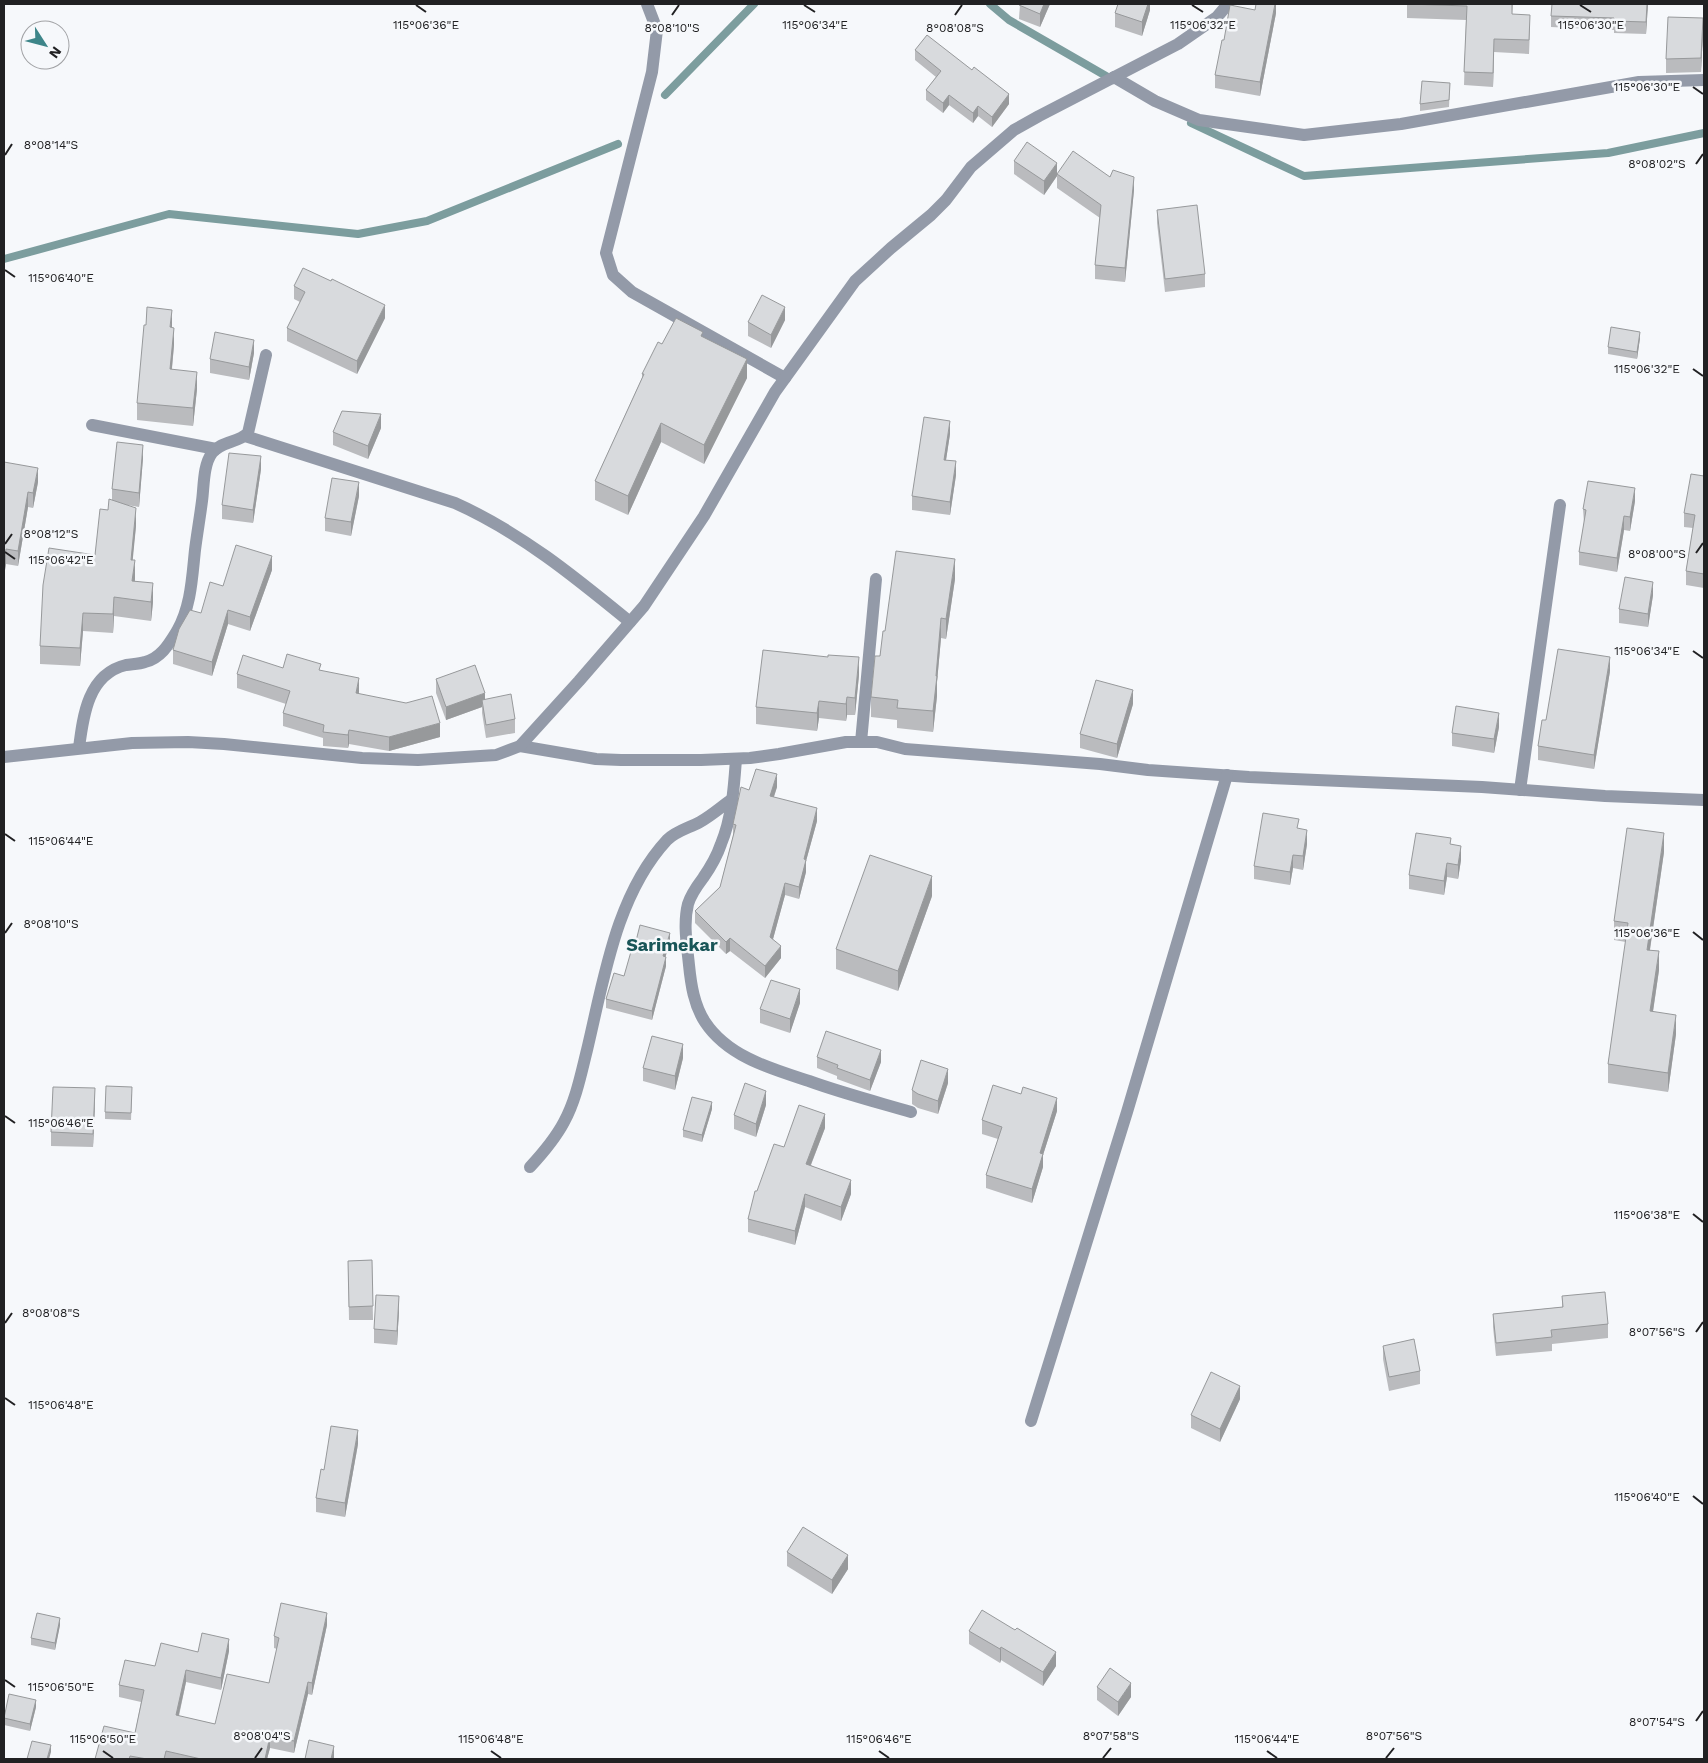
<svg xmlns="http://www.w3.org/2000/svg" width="1708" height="1763" viewBox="0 0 1708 1763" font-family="'Work Sans',sans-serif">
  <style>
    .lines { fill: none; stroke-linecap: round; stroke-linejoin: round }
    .stream { stroke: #7c9d9e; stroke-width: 8 }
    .minor { stroke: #939aa8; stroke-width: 12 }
    .tertiary { stroke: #939aa8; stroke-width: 12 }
    .wall { fill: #babbbe }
    .shaded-wall { fill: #97999b }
    .building { fill: #d8dadd; stroke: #97999b }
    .ticks { fill: none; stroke: #212123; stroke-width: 2 }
    .labels { text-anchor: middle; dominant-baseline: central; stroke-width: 5; stroke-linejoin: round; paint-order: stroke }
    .quarter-label { font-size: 18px; font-weight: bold; fill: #195558; stroke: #f6f8fb }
    .ticks-label { font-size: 12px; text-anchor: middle; fill: #212123; stroke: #f6f8fb; stroke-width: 5; stroke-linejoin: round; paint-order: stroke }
  </style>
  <rect width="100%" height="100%" fill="#f6f8fb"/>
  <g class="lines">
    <!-- stream -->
    <g class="stream">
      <path d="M990,4L1009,20L1113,80"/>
      <path d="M665,95L754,4"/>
      <path d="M1191,123L1304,176L1608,153L1704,133"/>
      <path d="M4,259L169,214L358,234L427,221L618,144"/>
    </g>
    <!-- minor -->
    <g class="minor">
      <path d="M647,4L657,30L652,72L606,253L613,275L632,292L785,378"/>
      <path d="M1114,77L1155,101L1199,120L1304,135L1401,124L1639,82L1704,80"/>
      <path d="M92,425L216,449"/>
      <path d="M245,436L455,503C520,532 575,577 630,622"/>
      <path d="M861,742L876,579"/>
      <path d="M520,746L596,759L621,760H701L750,758L779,754L846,742H877L905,749L1100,764L1148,770L1249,777L1482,787L1605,796L1704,800"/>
      <path d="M79,748C83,716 88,674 126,665C132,664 139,664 145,662C161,658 169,644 177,631C191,607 192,578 195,550C197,534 200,517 202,501C204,487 203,465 212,453C221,441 238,443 248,433L266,355"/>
      <path d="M736,759C734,787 732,818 721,844C717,856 710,868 703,878C697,886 691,894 688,904C683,924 687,945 689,965C691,985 694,1005 705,1022C728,1057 772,1069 809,1081C842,1093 877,1102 911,1112"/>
      <path d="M1520,790L1560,505"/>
      <path d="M530,1167C543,1153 555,1139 564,1122C576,1100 581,1074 587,1050C604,979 616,895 667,840C676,831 689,828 700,822C711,816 721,807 731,800"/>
      <path d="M1031,1421L1127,1112L1227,775"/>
    </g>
    <!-- tertiary -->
    <path class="tertiary" d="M4,757L132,743L188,742L224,744L362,758L418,760L496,755L520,746L579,681L644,606L704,516L775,392L855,281L891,248L931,215L946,200L971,167L1014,130L1039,116L1178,44L1217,17L1228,4"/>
  </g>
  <!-- wall -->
  <g class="wall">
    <path d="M1020,4H1050L1040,27L1019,19Z"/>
    <path d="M1150,4V10L1142,36L1115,27V13Z"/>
    <path d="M1276,4V13L1260,96L1215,88V75L1224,40L1255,10Z"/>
    <path d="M1407,4H1513L1512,14L1530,29L1529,54L1494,52L1493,87L1464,85L1466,20L1407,18Z"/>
    <path d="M1648,4L1646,34L1614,33V30L1551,27V16Z"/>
    <path d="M1703,32L1701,72L1666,73V59Z"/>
    <path d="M915,50L1009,104L992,127L978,116L973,123L949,105L943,113L926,100V90L936,77L915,60Z"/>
    <path d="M1450,83L1449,107L1420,111V104Z"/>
    <path d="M1014,161L1057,176L1044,195L1014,174Z"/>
    <path d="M1057,174L1134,190L1125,282L1095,279V265L1100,218L1057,188Z"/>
    <path d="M1157,210L1205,274V287L1165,292L1157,223Z"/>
    <path d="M294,286L385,318L357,374L287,341V328L300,302L294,299Z"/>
    <path d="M785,320L771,348L748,336V322Z"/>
    <path d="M172,328L174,345L172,369L197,389L193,426L137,420V403Z"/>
    <path d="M703,337L747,378L704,464L661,442L628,515L595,500V481L642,378V374L662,344Z"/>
    <path d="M1640,338L1637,359L1608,354V347Z"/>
    <path d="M254,353L249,380L210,373V359Z"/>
    <path d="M381,428L368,459L333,445V432Z"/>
    <path d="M950,434L946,460L956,475L950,515L912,510V496Z"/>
    <path d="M143,458L139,507L127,505L136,526L132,560L135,581L153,602L151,621L114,616L113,633L83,631L80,666L40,664V646L95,555L108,510L112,500V489Z"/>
    <path d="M4,462L38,482L33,508L28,507L18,566L6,564L4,576Z"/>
    <path d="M261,469L253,523L222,519V505Z"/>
    <path d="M1704,476V588L1686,585V571L1693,528L1684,527V513Z"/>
    <path d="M359,496L351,536L325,531V518Z"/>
    <path d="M1635,501L1630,531L1624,530L1617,572L1579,565V552L1584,523L1583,509Z"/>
    <path d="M272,570L250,631L228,624L212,676L173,664V650L223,586Z"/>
    <path d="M955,579L946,639L941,638L937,682V696L933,732L897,728V720L871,717V697L885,631Z"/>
    <path d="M1653,595L1648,627L1619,623V609Z"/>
    <path d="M283,668L321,670L359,692V694L440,737L389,751L349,744L348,748L323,746V738L283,726V713L286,704L237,688V674Z"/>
    <path d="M1610,671L1594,769L1538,760V746Z"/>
    <path d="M859,675L855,715H847L846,721L819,718L817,731L756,724V707Z"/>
    <path d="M436,679L485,699L515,719V733L486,738L482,713V707L446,720L436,693Z"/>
    <path d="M1133,704L1117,758L1080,748V734Z"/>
    <path d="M1499,727L1494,753L1452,746V733Z"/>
    <path d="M777,787L774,797L817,821L806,861V872L799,899L785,895L773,939L781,958L765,978L730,951L726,954L695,923V911L720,887L733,836V824L749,790Z"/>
    <path d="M1299,829L1307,844L1303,870L1293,868L1290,885L1254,879V866Z"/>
    <path d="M1451,844L1461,860L1458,879L1447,877L1444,895L1409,889V875Z"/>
    <path d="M1664,852L1650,950L1659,970L1653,1012L1676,1034L1668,1092L1608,1083V1064L1626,942L1614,940V921Z"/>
    <path d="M932,896L898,991L836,969V949Z"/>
    <path d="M670,942L665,957L666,966L652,1020L606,1008V999L624,976L634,949Z"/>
    <path d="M800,1003L790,1033L760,1023V1009Z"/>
    <path d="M817,1057L881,1062L870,1091L837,1079V1076L817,1068Z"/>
    <path d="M683,1058L675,1090L643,1081V1068Z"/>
    <path d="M948,1083L938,1114L918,1108L912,1104V1090Z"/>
    <path d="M132,1094L131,1120L105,1119V1112Z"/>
    <path d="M95,1102L93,1147L51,1146V1132Z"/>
    <path d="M766,1105L756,1137L734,1129V1115Z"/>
    <path d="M712,1109L702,1142L683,1137V1130Z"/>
    <path d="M1057,1111L1043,1155V1167L1032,1203L986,1188V1175L998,1139L982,1134V1120Z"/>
    <path d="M825,1128L811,1165L851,1194L841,1221L805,1207L795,1245L748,1232V1219L784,1147Z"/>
    <path d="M372,1260L373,1320H349L348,1261Z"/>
    <path d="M1562,1296L1608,1324V1338L1552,1344V1351L1496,1356L1493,1327V1314L1562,1307Z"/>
    <path d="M399,1310L397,1345L374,1343V1329Z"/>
    <path d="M1383,1346L1420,1371V1384L1389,1391L1383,1359Z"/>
    <path d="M1240,1399L1220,1442L1191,1428V1415Z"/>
    <path d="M358,1444L345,1517L316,1512V1498Z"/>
    <path d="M787,1552L848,1569L832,1594L787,1566Z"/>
    <path d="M60,1625L55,1650L31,1645V1638Z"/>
    <path d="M327,1625L312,1695L308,1694L294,1753L270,1748L267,1759H95L135,1733L141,1702L119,1697V1685L155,1666L198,1652L229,1651L221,1690L186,1682L179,1716L215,1724L269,1683L277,1649L274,1648V1636Z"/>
    <path d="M969,1631L1056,1666L1043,1686L1001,1660L1000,1663L969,1644Z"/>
    <path d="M1097,1687L1131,1697L1118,1716L1097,1700Z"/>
    <path d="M36,1707L30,1731L4,1725V1718Z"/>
  </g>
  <!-- shaded-wall -->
  <g class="shaded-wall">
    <path d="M1044,4H1050L1040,27V14Z"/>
    <path d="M1148,4H1150V10L1142,36V22Z"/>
    <path d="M1275,4H1276V13L1260,96V82Z"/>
    <path d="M1647,4H1648L1646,34V22Z"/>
    <path d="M1703,18V32L1701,72V58Z"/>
    <path d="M1494,39V52L1493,87V73Z"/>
    <path d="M1009,94V104L992,127V117Z"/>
    <path d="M949,95V105L943,113V103Z"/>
    <path d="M978,106V116L973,123V113Z"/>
    <path d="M1057,163V176L1044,195V181Z"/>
    <path d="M1134,177V190L1125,282V268Z"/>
    <path d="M385,305V318L357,374V361Z"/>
    <path d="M785,307V320L771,348V335Z"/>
    <path d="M172,310V327H170Z"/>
    <path d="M174,328V345L170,387V369Z"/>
    <path d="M1640,332V338L1637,359V352Z"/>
    <path d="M254,340V353L249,380V367Z"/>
    <path d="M747,359V378L704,464V445Z"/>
    <path d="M197,372V389L193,426V408Z"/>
    <path d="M381,414V428L368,459V446Z"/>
    <path d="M950,421V434L944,473V460Z"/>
    <path d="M661,423V442L628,515V496Z"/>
    <path d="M143,445V458L139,507V493Z"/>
    <path d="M261,456V469L253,523V510Z"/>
    <path d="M956,461V475L950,515V502Z"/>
    <path d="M38,468V482L33,508V493Z"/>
    <path d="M359,482V496L351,536V522Z"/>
    <path d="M1635,488V501L1630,531V517Z"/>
    <path d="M28,492V507L18,566V551Z"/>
    <path d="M136,508V526L131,578V560Z"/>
    <path d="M1624,516V530L1617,572V558Z"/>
    <path d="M6,549V564L4,576V561Z"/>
    <path d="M272,556V570L250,631V617Z"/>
    <path d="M955,559V579L946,639V619Z"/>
    <path d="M135,560V579L132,599V581Z"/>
    <path d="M1653,582V595L1648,627V614Z"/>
    <path d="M153,583V602L151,621V602Z"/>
    <path d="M114,597V616L113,633V614Z"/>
    <path d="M228,610V624L212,676V662Z"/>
    <path d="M83,613V631L80,666V648Z"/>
    <path d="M941,618V638L937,682V696L933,732V711L936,676Z"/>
    <path d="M859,657V675L855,715V698Z"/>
    <path d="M1610,657V671L1594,769V755Z"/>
    <path d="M359,678V692L356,707V693Z"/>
    <path d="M1133,690V704L1117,758V744Z"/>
    <path d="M485,693V706L482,700V707L446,720V707Z"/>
    <path d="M847,697V715L846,721V704Z"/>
    <path d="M819,701V718L817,731V713Z"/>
    <path d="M1499,713V727L1494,753V739Z"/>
    <path d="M440,723V737L389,751V737Z"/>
    <path d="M349,730V744L348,748V735Z"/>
    <path d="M777,774V787L770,808V796Z"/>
    <path d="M817,808V821L806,861V872L799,899V887L804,859Z"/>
    <path d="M1307,830V844L1303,870V856Z"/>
    <path d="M1664,833V852L1647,969V950Z"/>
    <path d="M1461,846V860L1458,879V865Z"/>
    <path d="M1293,855V868L1290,885V872Z"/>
    <path d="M1447,863V877L1444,895V881Z"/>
    <path d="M932,876V896L898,991V971Z"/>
    <path d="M785,883V895L770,950V937Z"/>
    <path d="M670,933V942L663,965V956Z"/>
    <path d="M730,938V951L726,954V942Z"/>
    <path d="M781,946V958L765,978V966Z"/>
    <path d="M1659,951V970L1650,1031V1011Z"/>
    <path d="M666,957V966L652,1020V1011Z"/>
    <path d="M800,989V1003L790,1033V1019Z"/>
    <path d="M1676,1015V1034L1668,1092V1073Z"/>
    <path d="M683,1044V1058L675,1090V1076Z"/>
    <path d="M881,1050V1062L870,1091V1080Z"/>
    <path d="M948,1069V1083L938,1114V1101Z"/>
    <path d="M95,1088V1102L93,1147V1134Z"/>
    <path d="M766,1091V1105L756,1137V1124Z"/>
    <path d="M1057,1098V1111L1043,1155V1167L1032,1203V1189L1040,1153Z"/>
    <path d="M712,1102V1109L702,1142V1135Z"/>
    <path d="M825,1114V1128L806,1177V1164Z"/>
    <path d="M851,1180V1194L841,1221V1207Z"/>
    <path d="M805,1194V1207L795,1245V1231Z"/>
    <path d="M399,1296V1310L397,1345V1331Z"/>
    <path d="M1240,1386V1399L1220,1442V1429Z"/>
    <path d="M358,1430V1444L345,1517V1503Z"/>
    <path d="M848,1555V1569L832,1594V1580Z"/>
    <path d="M327,1613V1625L312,1695V1683Z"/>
    <path d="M60,1618V1625L55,1650V1643Z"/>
    <path d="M229,1639V1651L221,1690V1678Z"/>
    <path d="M1001,1647V1660L1000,1663V1649Z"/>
    <path d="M1056,1652V1666L1043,1686V1672Z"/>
    <path d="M186,1670V1682L176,1727V1715Z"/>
    <path d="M308,1682V1694L294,1753V1741Z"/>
    <path d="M1131,1683V1697L1118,1716V1702Z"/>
    <path d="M36,1700V1707L30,1731V1724Z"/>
    <path d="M270,1736V1748L267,1759H265Z"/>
    <path d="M51,1745V1752L49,1759H47Z"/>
    <path d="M334,1746V1759H331Z"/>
  </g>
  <!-- building -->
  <g class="building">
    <path d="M1020,4H1044L1040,14L1019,5Z"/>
    <path d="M1118,4H1148L1142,22L1115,13Z"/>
    <path d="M1256,4H1275L1260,82L1215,75L1222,40H1224L1230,5L1255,10Z"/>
    <path d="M1407,4H1512V14L1530,15L1529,40L1494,39L1493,73L1464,72L1467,6Z"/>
    <path d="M1552,4H1647L1646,22L1614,21V18L1551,16Z"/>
    <path d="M1668,17L1703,18L1701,58L1666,59Z"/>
    <path d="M927,35L972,70L974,67L1009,94L992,117L978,106L973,113L949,95L943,103L926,90L941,71L915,50Z"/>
    <path d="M1422,81L1450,83L1449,100L1420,104Z"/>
    <path d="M1027,142L1057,163L1044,181L1014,161Z"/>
    <path d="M1073,151L1110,177L1113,170L1134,177L1125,268L1095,265L1101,205L1057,174Z"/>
    <path d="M1197,205L1205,274L1165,279L1157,210Z"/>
    <path d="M303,268L331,281L332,279L385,305L357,361L287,328L305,292L294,286Z"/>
    <path d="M762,295L785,307L771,335L748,322Z"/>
    <path d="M147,307L172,310L170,327L174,328L170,369L197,372L193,408L137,403L144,325H146Z"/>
    <path d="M676,318L703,332L701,336L747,359L704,445L661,423L628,496L595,481L644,374H642L658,342L662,344Z"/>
    <path d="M1611,327L1640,332L1637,352L1608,347Z"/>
    <path d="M215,332L254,340L249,367L210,359Z"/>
    <path d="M342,411L381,414L368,446L333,432Z"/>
    <path d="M924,417L950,421L944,460L956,461L950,502L912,496Z"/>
    <path d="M117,442L143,445L139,493L112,489Z"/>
    <path d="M229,453L261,456L253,510L222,505Z"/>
    <path d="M4,462L38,468L33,493L28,492L18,551L6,549L4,561Z"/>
    <path d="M1691,474L1704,476V574L1686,571L1695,515L1684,513Z"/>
    <path d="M332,478L359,482L351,522L325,518Z"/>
    <path d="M1588,481L1635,488L1630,517L1624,516L1617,558L1579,552L1586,510L1583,509Z"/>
    <path d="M109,499L136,508L131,560H135L132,581L153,583L151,602L114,597L113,614L83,613L80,648L40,646L43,585L49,548L95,555L100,509L108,510Z"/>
    <path d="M236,545L272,556L250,617L228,610L212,662L173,650L179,629L190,610L201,613L210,582L223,586Z"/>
    <path d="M896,551L955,559L946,619L941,618L936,676H937L933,711L897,708L898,700L871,697L875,656H880L883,631H885Z"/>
    <path d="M1625,577L1653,582L1648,614L1619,609Z"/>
    <path d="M1558,649L1610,657L1594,755L1538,746L1542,720H1546Z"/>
    <path d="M763,650L828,657V655L859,657L855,698L847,697L846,704L819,701L817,713L756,707Z"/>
    <path d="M287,654L321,664L319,670L359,678L356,693L406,703L432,696L440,723L389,737L349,730L348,735L323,732L324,725L283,713L290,691L237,674L243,655L283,668Z"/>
    <path d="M475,665L485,693L446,707L436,679Z"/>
    <path d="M1096,680L1133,690L1117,744L1080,734Z"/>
    <path d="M511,694L515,719L486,725L482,700Z"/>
    <path d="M1456,706L1499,713L1494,739L1452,733Z"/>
    <path d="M756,769L777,774L770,796L817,808L804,859L806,860L799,887L785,883L770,937L781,946L765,966L730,938L726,942L695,911L720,887L736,825L733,824L741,787L749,790Z"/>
    <path d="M1263,813L1299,819L1297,828L1307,830L1303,856L1293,855L1290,872L1254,866Z"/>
    <path d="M1627,828L1664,833L1647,950L1659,951L1650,1011L1676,1015L1668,1073L1608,1064L1628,923L1614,921Z"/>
    <path d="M1416,833L1451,838L1450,844L1461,846L1458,865L1447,863L1444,881L1409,875Z"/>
    <path d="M870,855L932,876L898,971L836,949Z"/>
    <path d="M640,925L670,933L663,956L666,957L652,1011L606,999L614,973L624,976L632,948L634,949Z"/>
    <path d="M771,980L800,989L790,1019L760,1009Z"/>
    <path d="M826,1031L881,1050L870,1080L837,1068L838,1065L817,1057Z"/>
    <path d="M652,1036L683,1044L675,1076L643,1068Z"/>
    <path d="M921,1060L948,1069L938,1101L918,1094L912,1090Z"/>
    <path d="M745,1083L766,1091L756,1124L734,1115Z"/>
    <path d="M993,1085L1021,1094L1023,1087L1057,1098L1040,1153L1043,1154L1032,1189L986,1175L1002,1127L982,1120Z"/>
    <path d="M106,1086L132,1087L131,1113L105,1112Z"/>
    <path d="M53,1087L95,1088L93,1134L51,1132Z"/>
    <path d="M692,1097L712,1102L702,1135L683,1130Z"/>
    <path d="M799,1105L825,1114L806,1164L851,1180L841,1207L805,1194L795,1231L748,1219L755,1191H757L774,1144L784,1147Z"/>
    <path d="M372,1260L373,1306L349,1307L348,1261Z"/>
    <path d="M1605,1292L1608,1324L1551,1330L1552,1337L1496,1343L1493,1314L1563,1307L1562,1296Z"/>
    <path d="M376,1295L399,1296L397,1331L374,1329Z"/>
    <path d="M1414,1339L1420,1371L1389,1377L1383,1346Z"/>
    <path d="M1211,1372L1240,1386L1220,1429L1191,1415Z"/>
    <path d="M331,1426L358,1430L345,1503L316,1498L321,1469L324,1470Z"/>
    <path d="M803,1527L848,1555L832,1580L787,1552Z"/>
    <path d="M281,1603L327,1613L312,1683L308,1682L294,1741L270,1736L265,1759H201L166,1751L164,1759H147L130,1756L129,1759H95L104,1726L135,1733L144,1690L119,1685L125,1660L155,1666L161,1643L198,1652L202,1633L229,1639L221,1678L186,1670L176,1715L215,1724L227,1674L269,1683L279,1638L274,1636Z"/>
    <path d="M982,1610L1015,1630L1017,1628L1056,1652L1043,1672L1001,1647L1000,1649L969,1631Z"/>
    <path d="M37,1613L60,1618L55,1643L31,1638Z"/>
    <path d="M1110,1668L1131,1683L1118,1702L1097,1687Z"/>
    <path d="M9,1694L36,1700L30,1724L4,1718Z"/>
    <path d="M309,1740L334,1746L331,1759H305Z"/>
    <path d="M32,1741L51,1745L47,1759H27Z"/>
  </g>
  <!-- ticks -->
  <path class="ticks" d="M416,5L426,12M804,5L815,12M1192,5L1203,12M1580,5L1591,12M672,15L679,5M955,15L962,5M1693,87L1703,94M5,155L12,144M1696,164L1703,154M5,270L15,277M1693,369L1703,376M5,544L12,534M5,552L15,559M1696,553L1703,543M1693,651L1703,658M5,834L15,841M1693,932L1703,940M5,933L12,923M5,1116L15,1123M1693,1214L1703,1222M5,1323L12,1313M1696,1332L1703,1322M5,1398L15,1405M1693,1496L1703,1504M5,1680L15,1687M1696,1721L1703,1711M103,1751L113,1758M491,1751L501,1758M879,1751L889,1758M1267,1751L1277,1758M255,1758L262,1748M1103,1758L1111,1748M1386,1758L1394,1748"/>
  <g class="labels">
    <!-- quarter labels -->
    <g class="quarter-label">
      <text x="672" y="944">Sarimekar</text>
    </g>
  </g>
  <g class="ticks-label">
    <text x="426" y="29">115°06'36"E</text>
    <text x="1203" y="29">115°06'32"E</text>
    <text x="1591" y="29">115°06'30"E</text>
    <text x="815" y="29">115°06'34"E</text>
    <text x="672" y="32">8°08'10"S</text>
    <text x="955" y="32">8°08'08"S</text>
    <text x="1647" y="91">115°06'30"E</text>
    <text x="51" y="149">8°08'14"S</text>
    <text x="1657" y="168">8°08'02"S</text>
    <text x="61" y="282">115°06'40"E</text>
    <text x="1647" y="373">115°06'32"E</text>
    <text x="51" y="538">8°08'12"S</text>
    <text x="1657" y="558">8°08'00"S</text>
    <text x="61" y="564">115°06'42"E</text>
    <text x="1647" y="655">115°06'34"E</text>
    <text x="61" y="845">115°06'44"E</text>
    <text x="51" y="928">8°08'10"S</text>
    <text x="1647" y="937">115°06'36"E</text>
    <text x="61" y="1127">115°06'46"E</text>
    <text x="1647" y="1219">115°06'38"E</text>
    <text x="51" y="1317">8°08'08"S</text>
    <text x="1657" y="1336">8°07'56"S</text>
    <text x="61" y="1409">115°06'48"E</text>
    <text x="1647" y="1501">115°06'40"E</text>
    <text x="61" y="1691">115°06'50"E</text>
    <text x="1657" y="1726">8°07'54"S</text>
    <text x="262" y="1740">8°08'04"S</text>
    <text x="1111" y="1740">8°07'58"S</text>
    <text x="1394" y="1740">8°07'56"S</text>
    <text x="103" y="1743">115°06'50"E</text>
    <text x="491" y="1743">115°06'48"E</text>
    <text x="879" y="1743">115°06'46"E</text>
    <text x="1267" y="1743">115°06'44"E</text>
  </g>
  <!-- border -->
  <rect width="1708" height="1763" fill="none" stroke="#212123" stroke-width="10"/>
  <!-- north arrow -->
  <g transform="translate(45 45) rotate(126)"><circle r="24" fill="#f6f8fb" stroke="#a1a2a5"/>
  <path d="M0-4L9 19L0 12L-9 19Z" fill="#3d8589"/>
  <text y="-8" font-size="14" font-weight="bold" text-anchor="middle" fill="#212123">N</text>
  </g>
</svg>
